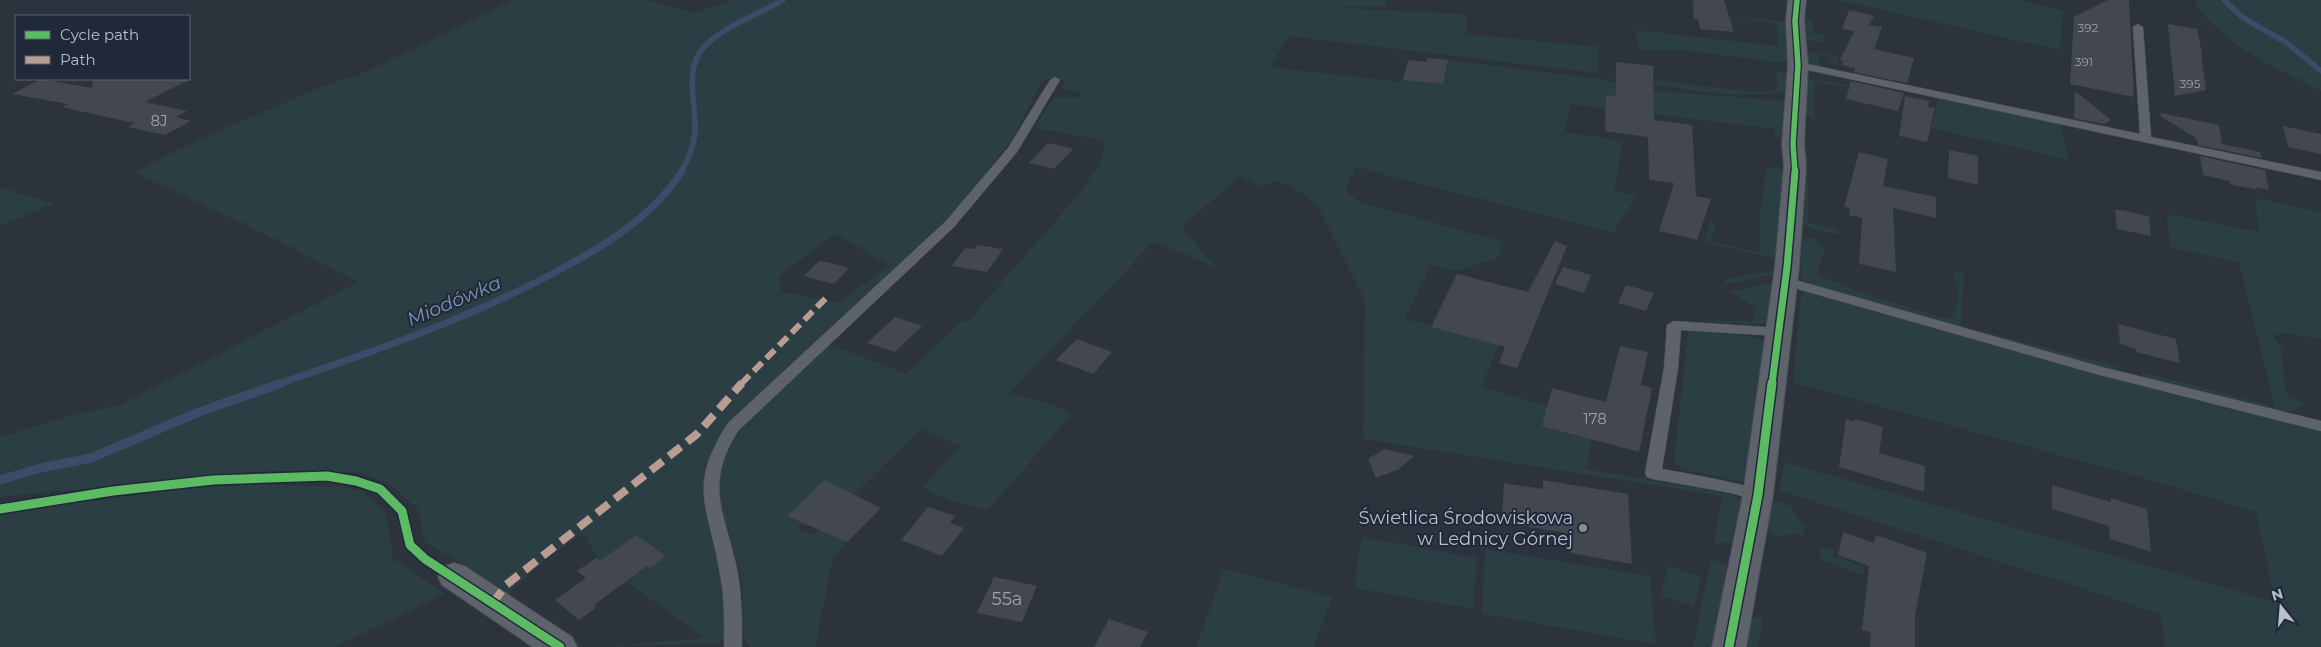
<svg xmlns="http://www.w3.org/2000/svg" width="2321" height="647" viewBox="0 0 2321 647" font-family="Montserrat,sans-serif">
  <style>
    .green { fill: #2a3e44; fill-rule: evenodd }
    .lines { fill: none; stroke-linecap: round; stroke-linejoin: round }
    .stream-far2 { stroke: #3b4c69; stroke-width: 5.5 }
    .stream-far1 { stroke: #3b4c69; stroke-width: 7 }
    .stream { stroke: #3b4c69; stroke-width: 9 }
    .building { fill: #424750 }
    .service-casing { stroke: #4a4e56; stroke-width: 1 }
    .minor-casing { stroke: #4a4e56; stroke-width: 2 }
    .service { fill: #5e626b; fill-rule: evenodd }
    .minor { fill: #5e626b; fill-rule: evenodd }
    .quiet-far1 { stroke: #b99d93; stroke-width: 6; stroke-dasharray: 12 6; stroke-linecap: butt }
    .quiet { stroke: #b99d93; stroke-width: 8; stroke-dasharray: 15 8; stroke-linecap: butt }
    .cycleway-far2-casing { stroke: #202939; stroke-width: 8 }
    .cycleway-far1-casing { stroke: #202939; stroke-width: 10 }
    .cycleway-casing { stroke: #202939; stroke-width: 12 }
    .cycleway-far2 { stroke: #5cba63; stroke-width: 5.5 }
    .cycleway-far1 { stroke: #5cba63; stroke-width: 7 }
    .cycleway { stroke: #5cba63; stroke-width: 9 }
    .poi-dot { fill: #888e9b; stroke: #202939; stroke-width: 2 }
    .labels { text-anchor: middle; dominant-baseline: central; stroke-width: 4; stroke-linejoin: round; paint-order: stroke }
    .far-number-label { font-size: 12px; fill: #9ba1ae }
    .number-label { font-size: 15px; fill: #9ba1ae }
    .poi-label { font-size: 18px; fill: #b9bfcd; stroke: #202939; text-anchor: end }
    .near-number-label { font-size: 18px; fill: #9ba1ae }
    .water-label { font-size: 19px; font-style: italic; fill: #7f93b5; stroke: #202939 }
  </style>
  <rect width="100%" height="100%" fill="#2d333d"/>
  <!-- green -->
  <g class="green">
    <path d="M498,0H648L693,13L734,0H1387L1385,7H1325L1466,14V34L1599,47L1598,73L1288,36L1270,67L1401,82L1403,79L1443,84L1448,60L1602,79L1643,90L1786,101V138L1775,139V129L1570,104L1565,132L1623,141L1614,190L1636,196L1613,233L1356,167L1345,190L1359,202L1504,242L1501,254L1493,260L1456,271L1432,265L1405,318L1499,345L1481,387L1548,406L1592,439L1586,469L1730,494L1743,501L1735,543H1714L1722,496L1363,439L1365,301L1317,205L1290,185L1275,181L1259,186L1240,176L1182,227L1217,268L1153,242L1010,393L1055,405L1071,415L988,510L951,501L922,487L961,446L920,429L845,503L814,489L787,516L803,523L798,528L813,535L819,529L847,542L833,557L815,647H751C737,637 745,601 742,585C737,552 722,521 719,488C714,434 789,381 826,347L832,345L906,374L962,321H969L978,312L976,311L1075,199L1100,164L1105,144L1094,139L1037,128L1036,125L1054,97H1080L1081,93L1061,88L1064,81C1052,79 1047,77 1039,86L1014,136L980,182L944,223L735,418L716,442L706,466L704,486L724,586L728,638L719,644L607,646L704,638L626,581L647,566L650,568L666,557L636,535L620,546L605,565L596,558L586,536L583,534L548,557L509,593L508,597L495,583L425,542L418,509L387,482L361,473L261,471L0,497V437L62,418L122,404L358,282L252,228L134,173C181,146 230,126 280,105C306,94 327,82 355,77L511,1ZM835,234L889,265L839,303L782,292L778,277Z"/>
    <path d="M1838,0H2019L2063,11L2060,50Z"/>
    <path d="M2198,0H2321V91C2275,67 2226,47 2195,4Z"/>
    <path d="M1717,15L1789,22L1790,61L1782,63L1681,50H1640L1635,30L1778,46L1777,25L1774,23Z"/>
    <path d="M1807,19L1813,20L1814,33L1825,36L1821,43L1804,39L1803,20Z"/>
    <path d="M1805,52L1823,53L1837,57L1840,66L1865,73L1830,64L1832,57L1819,54V65L1822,68L1808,65Z"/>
    <path d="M1773,70L1789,74L1790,91C1742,101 1654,87 1606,74L1747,91H1777V73Z"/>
    <path d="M1814,79L1846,85V87L1814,82V119L1806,114V80Z"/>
    <path d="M1938,98L2060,123L2069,160L1932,128Z"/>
    <path d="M1768,167L1785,169L1778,259L1704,242L1710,223L1716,224L1711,241L1760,253V214L1766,171L1770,170Z"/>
    <path d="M1803,181L1812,182L1808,184V223L1834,228L1845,235L1818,231L1802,223Z"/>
    <path d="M0,187L54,204L0,226Z"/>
    <path d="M2255,198L2321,212V339L2281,333L2274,336V339L2286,350L2281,351V356L2287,394L2289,398L2303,402L2302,407L2292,411H2279L2147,379L2142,374V372L2275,407L2239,263L2170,247L2167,214L2259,232Z"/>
    <path d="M1813,238L1825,249L1817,273L1820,276L1874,297L1944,318L1953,317L1958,301L1959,284L1954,279V272L1964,273L1961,325L1970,328L1967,329L1813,285L1801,279L1802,239Z"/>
    <path d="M1772,271L1778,272L1777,275C1761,274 1744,284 1726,283L1724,279Z"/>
    <path d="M1768,283L1777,284L1769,323L1758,324L1690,321H1753L1755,308L1730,291H1739Z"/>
    <path d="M1807,292L1951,333L2321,429V647H2165L2160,614L1779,490L1785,462L2275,602L2256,512L2150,480L1795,383L1793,379L1801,295Z"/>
    <path d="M1691,329L1750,336L1771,343L1746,482L1685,470L1674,463L1688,331Z"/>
    <path d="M1984,332L2117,366L2119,368L2117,370L1988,336Z"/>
    <path d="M256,484L342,487L365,492L386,514L393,558L445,594L335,647H0V513L182,489Z"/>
    <path d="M1777,501L1791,506L1804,527L1803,534L1774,536L1765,530L1771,502Z"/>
    <path d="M1362,537L1477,558L1473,609L1354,588Z"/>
    <path d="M1825,547L1834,551L1833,556L1865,567L1863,575L1823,561L1818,550Z"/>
    <path d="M1485,549L1650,576L1656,644L1482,614Z"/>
    <path d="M1711,559L1725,565L1728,569L1715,647H1693Z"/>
    <path d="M1668,566L1701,577L1694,607L1661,596Z"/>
    <path d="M1224,569L1332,597L1314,647H1196Z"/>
    <path d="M1763,617L1758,647H1745L1749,618Z"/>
  </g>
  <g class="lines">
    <!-- stream-far2 -->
    <g class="stream-far2">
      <path d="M2224,0L2242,17L2287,43L2321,71"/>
      <path d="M681,172C688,160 694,146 695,133C697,106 683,69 704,47C725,25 758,15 783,0"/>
    </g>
    <!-- stream-far1 -->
    <path class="stream-far1" d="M278,384C372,352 465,320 552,274C601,248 652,218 682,171"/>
    <!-- stream -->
    <path class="stream" d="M0,480L41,468L91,458L199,412L282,383"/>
  </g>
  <!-- building -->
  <g class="building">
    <path d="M1693,0H1724L1734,32L1700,29L1698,19H1694Z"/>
    <path d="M2108,0H2129L2134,97L2070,84L2074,17Z"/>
    <path d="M1849,10L1874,16L1869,25L1882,27L1874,49L1914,58L1907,83L1854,72L1855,68L1842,65L1843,61L1840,60L1854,31L1842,29Z"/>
    <path d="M2168,24L2197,29L2202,53H2201L2206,90L2175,96Z"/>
    <path d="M1427,58L1448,60L1443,84L1403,80L1408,60L1427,62Z"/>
    <path d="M1616,62L1653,66L1654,120L1692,125L1696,196L1711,199L1697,240L1659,231L1674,183L1649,180L1648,137L1605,131L1606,95L1616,96Z"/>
    <path d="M41,79L92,88L93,79H191L145,102L187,111L176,117L191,121L165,135L128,127L134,123L62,107L68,104L12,94Z"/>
    <path d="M1851,81L1904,93L1898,111L1846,99Z"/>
    <path d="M2075,91L2111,120L2104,124L2074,118Z"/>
    <path d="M1905,96L1929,101L1928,107L1935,108L1927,142L1899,136Z"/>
    <path d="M2161,113L2219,125L2222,144L2260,152L2262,158L2198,145L2196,138L2160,116Z"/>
    <path d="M2283,126L2321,134V154L2288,147Z"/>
    <path d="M1048,143L1073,149L1054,169L1029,163Z"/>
    <path d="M1949,150L1978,156V185L1948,178Z"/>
    <path d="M1859,152L1888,159L1883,186L1936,197V218L1893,208L1896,272L1859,264L1862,218L1849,215L1850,208L1844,207Z"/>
    <path d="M2200,156L2265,170L2269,190L2256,187L2257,190L2230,184L2229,181L2203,175Z"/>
    <path d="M2115,209L2149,216L2151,236L2117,229Z"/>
    <path d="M1555,241L1567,246L1517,368L1499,363L1505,347L1431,327L1457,274L1528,292Z"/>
    <path d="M977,245L1003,249L987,272L952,266L965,248L974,249Z"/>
    <path d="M819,261L831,263L849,268L834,284L804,276Z"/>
    <path d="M1563,267L1591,275L1584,293L1555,284Z"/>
    <path d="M1626,285L1654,293L1646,311L1618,303Z"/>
    <path d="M895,317L922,326L895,352L867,343Z"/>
    <path d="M2118,324L2176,339L2180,363L2136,352V349L2120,344Z"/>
    <path d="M1077,339L1112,352L1093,374L1056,360Z"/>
    <path d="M1620,346L1648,352L1641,385L1652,388L1639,452L1542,426L1552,388L1606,402Z"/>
    <path d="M1846,419L1855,422V419L1883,427L1879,453L1925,466L1924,492L1839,467Z"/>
    <path d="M1384,449L1414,456L1399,469L1376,478L1368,459Z"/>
    <path d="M824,480L881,508L847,542L787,516Z"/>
    <path d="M1543,480L1628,494L1632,564L1571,553V534L1502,522L1504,483L1543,489Z"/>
    <path d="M2052,485L2111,502V498L2147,509L2151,552L2110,539L2109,526L2052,509Z"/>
    <path d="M928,507L955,516L950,523L964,528L942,556L901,540Z"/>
    <path d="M1843,532L1874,543L1876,535L1927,553L1915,616V647H1870L1871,632L1862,630L1869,566L1838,555Z"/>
    <path d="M636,535L666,556L650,569L647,566L594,605L597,607L579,620L555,600L586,578L577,571L596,558L600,561Z"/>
    <path d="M994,577L1037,586L1022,622L977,613Z"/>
    <path d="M1109,619L1148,632L1140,647H1094Z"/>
  </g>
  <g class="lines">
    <defs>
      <g id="service">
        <path d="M2138,24L2143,27L2151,137L2321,172V180L1798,68L1793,65L1798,62L2140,134L2133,27Z"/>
        <path d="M1055,77L1060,80L1017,152L954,227L738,431C702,488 727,515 738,574C742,598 742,623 742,647H724C724,623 725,598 720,574C709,506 686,488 728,423L946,221L1008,148L1050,80Z"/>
        <path d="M1785,277L2102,367L2321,421V431L2096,374L1780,284L1778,281L1780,278Z"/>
        <path d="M1674,321L1779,328L1786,332L1779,336L1681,330L1678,368L1662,469C1696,475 1730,481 1764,491L1766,495L1764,499L1758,501L1731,493L1653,479L1647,477L1645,473L1664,368L1667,325Z"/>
      </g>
      <g id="minor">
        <path d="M1788,0H1806L1804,21L1808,65L1804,144L1806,166L1799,267L1773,495L1746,647H1712L1743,495L1775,267L1784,166L1782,144L1788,65L1786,21Z"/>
        <path d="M454,563L466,567L572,637L577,647H533L442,585L438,576L442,567Z"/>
      </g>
    </defs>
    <!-- service casing -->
    <use href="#service" class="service-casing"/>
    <!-- minor casing -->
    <use href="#minor" class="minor-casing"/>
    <!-- service -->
    <use href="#service" class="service"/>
    <!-- minor -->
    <use href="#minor" class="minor"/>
    <!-- quiet-far1 -->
    <path class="quiet-far1" d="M741,384L829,295"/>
    <!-- quiet -->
    <path class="quiet" d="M493,603L506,585L697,434L742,383"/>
    <defs>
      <path id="cycleway-far2" d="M1795,172L1793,144L1798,65L1795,21L1797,0"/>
      <path id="cycleway-far1" d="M1772,384L1787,267L1795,171"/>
      <g id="cycleway">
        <path d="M0,509L113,491L213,480L327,476L356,481L380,489L402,511L410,545L425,559L560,647"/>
        <path d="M1729,647L1758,495L1772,383"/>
      </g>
    </defs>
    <!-- cycleway-far2 casing -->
    <use href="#cycleway-far2" class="cycleway-far2-casing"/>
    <!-- cycleway-far1 casing -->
    <use href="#cycleway-far1" class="cycleway-far1-casing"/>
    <!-- cycleway casing -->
    <use href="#cycleway" class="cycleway-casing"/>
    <!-- cycleway-far2 -->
    <use href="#cycleway-far2" class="cycleway-far2"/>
    <!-- cycleway-far1 -->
    <use href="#cycleway-far1" class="cycleway-far1"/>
    <!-- cycleway -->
    <use href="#cycleway" class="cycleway"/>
  </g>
  <!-- markers -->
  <circle class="poi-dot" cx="1583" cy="528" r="5"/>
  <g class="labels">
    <!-- far-number labels -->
    <g class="far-number-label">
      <text x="2088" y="27">392</text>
      <text x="2084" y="61">391</text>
      <text x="2190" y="83">395</text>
    </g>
    <!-- number labels -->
    <g class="number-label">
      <text x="159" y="120">8J</text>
      <text x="1595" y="418">178</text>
    </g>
    <!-- poi labels -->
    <g class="poi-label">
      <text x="1573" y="518">Świetlica Środowiskowa<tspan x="1573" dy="21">w Lednicy Górnej</tspan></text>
    </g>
    <!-- near-number labels -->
    <g class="near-number-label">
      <text x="1007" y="599">55a</text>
    </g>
    <!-- water labels -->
    <g class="water-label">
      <text transform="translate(454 301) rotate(-23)">Miodówka</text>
    </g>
  </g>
  <!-- legend -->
  <rect x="15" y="15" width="175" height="65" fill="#202939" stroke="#5d6574"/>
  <rect x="25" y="31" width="25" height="8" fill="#5cba63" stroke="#5d6574"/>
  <text x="60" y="40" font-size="15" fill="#b9bfcd">Cycle path</text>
  <rect x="25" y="56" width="25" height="8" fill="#b99d93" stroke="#5d6574"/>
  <text x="60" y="65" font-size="15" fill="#b9bfcd">Path</text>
  <!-- north arrow -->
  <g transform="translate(2281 607) rotate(343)" stroke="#202939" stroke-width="4" paint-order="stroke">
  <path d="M0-4L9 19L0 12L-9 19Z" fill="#b9bfcd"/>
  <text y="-8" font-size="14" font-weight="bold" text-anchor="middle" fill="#b9bfcd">N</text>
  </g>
</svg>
